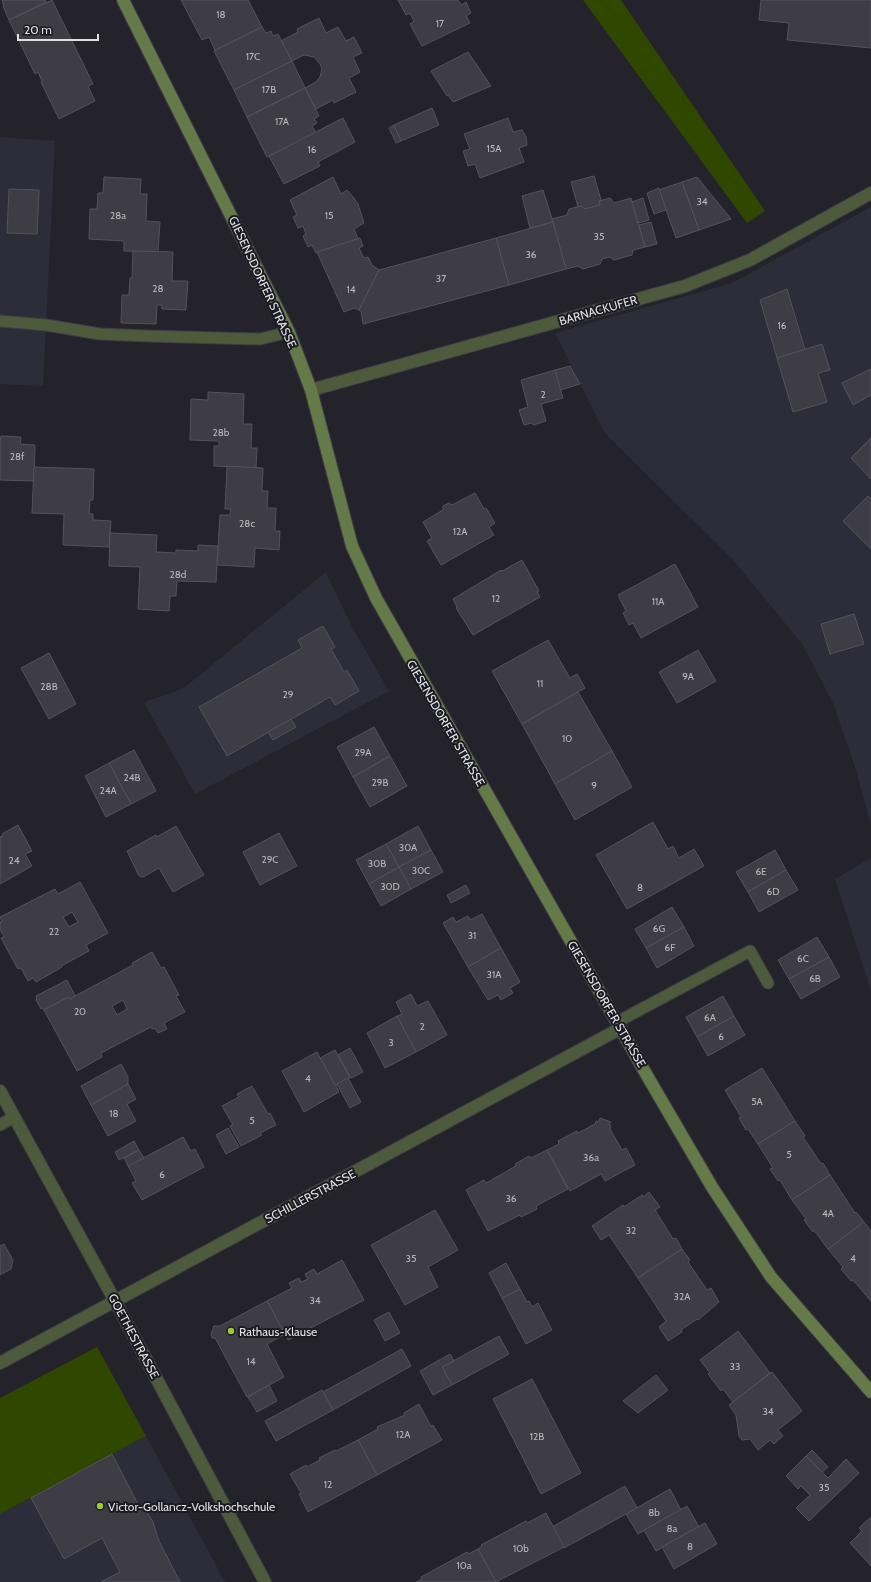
<svg xmlns="http://www.w3.org/2000/svg" width="871" height="1582" viewBox="0 0 871 1582" font-family="Cabin,sans-serif">
  <style>
    .built { fill: #2d2c39 }
    .green { fill: #304700 }
    .building { fill: #3e3d46; stroke: #54535c; fill-rule: evenodd }
    .lines { fill: none; stroke-linecap: round; stroke-linejoin: round }
    .lane-casing { stroke: #3e3d45; stroke-width: 13 }
    .street-casing { stroke: #3e3d45; stroke-width: 14 }
    .secondary-casing { stroke: #3e3d45; stroke-width: 14 }
    .lane { stroke: #4d5b3c; stroke-width: 11 }
    .street { stroke: #4d5b3c; stroke-width: 12 }
    .secondary { stroke: #647a48; stroke-width: 12 }
    .poi-dot { fill: #96cc39; stroke: #1b1a21; stroke-width: 1.5 }
    .labels { text-anchor: middle; dominant-baseline: central; stroke-width: 4; stroke-linejoin: round; paint-order: stroke }
    .number-label { font-size: 10px; fill: #b8b7be }
    .street-label { font-size: 12px; fill: #e1e0e6; stroke: #1b1a21 }
    .poi-label { font-size: 12px; fill: #e1e0e6; stroke: #1b1a21; text-anchor: start }
  </style>
  <rect width="100%" height="100%" fill="#24232b"/>
  <!-- built -->
  <g class="built">
    <path d="M0,137L55,141L43,386L0,384Z"/>
    <path d="M871,207V826L856,770L833,703L802,644L734,561L604,432L555,333L732,283Z"/>
    <path d="M326,572L351,625L389,691L195,794L144,702L174,692L185,687Z"/>
    <path d="M871,858V991L835,879Z"/>
    <path d="M146,1436L225,1582H0V1514Z"/>
  </g>
  <!-- green -->
  <g class="green">
    <path d="M583,0H621L765,211L747,223Z"/>
    <path d="M97,1347L146,1436L0,1514V1398Z"/>
  </g>
  <!-- building -->
  <g class="building">
    <path d="M2,0H45L46,2L9,20L3,6H4Z"/>
    <path d="M52,0L93,84L88,86L95,101L59,119L41,82L42,81L38,72L35,74L9,20Z"/>
    <path d="M181,0H248L262,27L215,50L209,37L202,40Z"/>
    <path d="M398,0H458L461,5L466,2L471,13L466,16L470,23L422,46L410,24L414,21L410,13L406,15Z"/>
    <path d="M761,0H871V48L787,40L789,23L759,20Z"/>
    <path d="M319,18L326,33L338,27L346,41L354,37L362,53L353,57L360,72L349,78L356,92L334,103L333,100L316,109L305,88L316,82L320,77L322,69L320,64L314,57L304,55L292,61L281,41L298,32L297,29Z"/>
    <path d="M262,27L266,33L271,31L273,36L278,34L292,61L234,90L214,51Z"/>
    <path d="M468,52L491,86L453,102L448,95L447,96L431,71Z"/>
    <path d="M292,61L305,88L247,117L234,90Z"/>
    <path d="M305,88L319,116L314,119L317,123L312,126L316,133L267,157L247,117Z"/>
    <path d="M432,108L439,125L401,141L394,125Z"/>
    <path d="M343,118L355,142L318,162L320,166L284,184L269,156Z"/>
    <path d="M508,118L513,132L522,130L526,137L527,145L519,148L524,162L480,178L475,164L468,166L463,151L470,149L464,134Z"/>
    <path d="M394,125L401,141L396,143L389,128Z"/>
    <path d="M594,176L601,200L599,201L600,205L585,209L581,206L578,207L571,182Z"/>
    <path d="M104,177L141,179L140,194H147L146,221L160,222L158,252L124,251V241L89,239L90,209H97L98,193H103Z"/>
    <path d="M333,177L341,194L347,190L353,197L358,204L364,223L354,229L358,239L316,253L312,245L308,247L303,236L306,234L303,226L298,228L293,217L297,215L290,200Z"/>
    <path d="M697,177L731,219L699,230L682,182Z"/>
    <path d="M682,182L699,230L676,238L659,190Z"/>
    <path d="M659,188L666,210L654,214L647,193Z"/>
    <path d="M9,189L39,190L37,234L7,233Z"/>
    <path d="M543,190L553,222L530,228L522,196Z"/>
    <path d="M610,198L614,203L631,198L645,247L633,250L632,255L614,260L610,257L602,259L600,264L583,269L578,266L566,269L552,219L567,215L569,209L581,206L585,209L600,205L599,201Z"/>
    <path d="M643,198L649,220L638,223L632,202Z"/>
    <path d="M553,222L566,269L509,285L496,238Z"/>
    <path d="M651,222L657,244L645,247L639,225Z"/>
    <path d="M360,238L363,246L359,248L364,258L368,257L372,265L379,270L359,310L354,308L344,312L317,252Z"/>
    <path d="M496,238L509,285L363,324L361,311L359,310L379,270Z"/>
    <path d="M133,251L173,252L172,281H188L186,310L162,309V305H157L156,324L121,323L122,295H129L130,278H132Z"/>
    <path d="M787,289L805,350L777,358L760,300Z"/>
    <path d="M822,344L830,370L818,373L827,402L793,412L777,358Z"/>
    <path d="M570,366L580,384L560,390L555,370Z"/>
    <path d="M871,369V395L853,405L842,383Z"/>
    <path d="M555,370L563,398L541,404L546,421L533,425L532,423L524,425L519,410L528,407L521,380Z"/>
    <path d="M208,392L244,394L243,424H252L251,448H257L256,468L214,466V446H219V441L190,440L191,399L208,400Z"/>
    <path d="M1,436L21,437L20,444L35,445L34,481L0,480V441Z"/>
    <path d="M871,438V479L851,458Z"/>
    <path d="M227,466L263,468L262,491H268L267,508H276L275,531H280L279,550L255,548L254,567L217,565L220,515H230L231,509H225Z"/>
    <path d="M34,467L94,469L93,500H90L89,514H93V520L111,521L109,547L63,545L64,514L32,513Z"/>
    <path d="M475,493L484,509L486,508L495,523L489,527L494,535L441,565L427,541L432,538L423,522L443,510V506L449,503L452,505Z"/>
    <path d="M868,496L871,499V549L843,521Z"/>
    <path d="M110,533L157,535L156,552L176,553V550L198,551V545L218,546L216,582L177,581L176,596H170L169,611L138,609L140,567L109,566Z"/>
    <path d="M522,560L539,591L537,592L540,597L473,635L456,608L457,607L453,599L501,570L502,571Z"/>
    <path d="M675,564L698,607L641,638L633,623L629,625L623,613L626,611L618,595Z"/>
    <path d="M854,614L864,644L830,654L821,624Z"/>
    <path d="M323,626L335,647L331,649L344,672L347,670L359,691L335,705L330,697L227,756L199,707L302,648L298,640Z"/>
    <path d="M548,640L570,678L577,674L585,688L522,724L492,671Z"/>
    <path d="M698,650L716,681L677,703L659,672Z"/>
    <path d="M49,653L76,704L49,719L21,668Z"/>
    <path d="M578,692L612,751L555,784L522,724Z"/>
    <path d="M291,719L296,727L273,740L268,732Z"/>
    <path d="M374,727L390,756L353,777L337,747Z"/>
    <path d="M134,750L156,791L131,804L109,763Z"/>
    <path d="M612,751L632,787L575,820L555,784Z"/>
    <path d="M390,756L407,786L370,807L353,777Z"/>
    <path d="M109,763L131,804L106,817L85,776Z"/>
    <path d="M653,822L668,849L673,846L679,858L694,849L704,866L627,909L596,855Z"/>
    <path d="M18,825L32,851L25,854L32,866L0,884V837L3,836L2,834Z"/>
    <path d="M176,826L204,875L173,892L159,868L143,877L139,876L127,851L156,835L157,837Z"/>
    <path d="M418,826L431,850L399,867L386,844Z"/>
    <path d="M279,833L297,866L260,885L243,852Z"/>
    <path d="M386,844L399,867L369,884L356,860Z"/>
    <path d="M431,850L443,872L411,889L399,867Z"/>
    <path d="M775,850L786,870L748,892L736,872Z"/>
    <path d="M399,867L411,889L381,906L369,884Z"/>
    <path d="M786,870L798,890L759,912L748,892Z"/>
    <path d="M80,882L108,933L86,945L89,951L61,966L62,967L36,982L33,978L28,981L21,968L18,969L1,938L4,937L0,929V922L2,921L0,917L55,889L58,894ZM72,912L78,922L69,927L63,917Z"/>
    <path d="M466,885L470,893L451,903L447,895Z"/>
    <path d="M672,907L684,927L646,948L635,929Z"/>
    <path d="M482,914L501,948L468,967L443,923L453,917L456,922L468,916L470,920Z"/>
    <path d="M684,927L694,946L657,968L646,948Z"/>
    <path d="M817,937L829,957L789,979L778,960Z"/>
    <path d="M501,948L520,982L510,988L513,993L501,1000L498,995L488,1000L468,967Z"/>
    <path d="M152,952L161,968L164,967L179,995L176,996L185,1012L164,1023L167,1029L158,1033L155,1028L152,1029L151,1027L101,1053L102,1057L77,1071L44,1010L68,997L70,999L75,996L133,965L132,963ZM123,1000L127,1009L117,1015L112,1006Z"/>
    <path d="M829,957L840,977L801,999L789,979Z"/>
    <path d="M67,980L75,996L70,999L68,997L44,1010L43,1008L41,1009L36,1000L37,999L36,996Z"/>
    <path d="M411,994L417,1006L428,1001L447,1035L416,1052L397,1016L402,1014L396,1002Z"/>
    <path d="M723,996L734,1016L697,1037L686,1017Z"/>
    <path d="M397,1016L416,1052L385,1068L367,1033Z"/>
    <path d="M734,1016L745,1035L708,1056L697,1037Z"/>
    <path d="M350,1048L363,1072L351,1078L338,1055Z"/>
    <path d="M335,1050L350,1078L335,1086L320,1058Z"/>
    <path d="M317,1052L339,1092L304,1112L282,1071Z"/>
    <path d="M121,1064L128,1077V1084L91,1105L81,1086Z"/>
    <path d="M762,1068L795,1121L758,1144L748,1129L746,1130L739,1118L741,1117L725,1090Z"/>
    <path d="M348,1078L361,1102L350,1108L337,1084Z"/>
    <path d="M128,1084L136,1099L127,1104L136,1121L108,1136L91,1105Z"/>
    <path d="M252,1086L268,1114L270,1113L276,1125L260,1133L262,1135L241,1146L230,1126L233,1125L222,1106L239,1097L237,1094Z"/>
    <path d="M600,1118L611,1122L609,1125L611,1126L610,1129L622,1150L626,1148L635,1165L605,1181L601,1174L570,1191L547,1150L559,1144L558,1141L577,1131L578,1133L595,1124L596,1121L598,1122Z"/>
    <path d="M795,1121L805,1136L803,1137L821,1164L823,1163L830,1175L792,1200L780,1180L778,1181L770,1169L773,1168L758,1144Z"/>
    <path d="M228,1128L239,1147L226,1154L216,1135Z"/>
    <path d="M183,1137L191,1151L195,1149L204,1167L142,1200L132,1183L136,1181L128,1166Z"/>
    <path d="M134,1141L139,1150L119,1160L115,1152Z"/>
    <path d="M139,1150L144,1158L128,1166L124,1158Z"/>
    <path d="M547,1150L568,1189L536,1206L537,1209L521,1217L520,1215L488,1231L466,1190L484,1180L486,1183L516,1166L515,1164L529,1156L531,1158Z"/>
    <path d="M830,1175L855,1213L856,1212L864,1222L828,1249L814,1230L813,1232L804,1220L806,1219L792,1200Z"/>
    <path d="M649,1192L660,1207L655,1210L673,1239L676,1238L682,1249L638,1278L609,1235L601,1240L592,1226L623,1205L624,1207L642,1195L643,1197Z"/>
    <path d="M435,1210L458,1250L428,1267L438,1287L405,1305L371,1245Z"/>
    <path d="M864,1222L871,1231V1301L853,1280L851,1281L841,1269L843,1267L828,1249Z"/>
    <path d="M4,1244L13,1260L11,1269L0,1275V1246Z"/>
    <path d="M682,1249L690,1260L688,1262L707,1290L711,1288L719,1302L698,1320L697,1319L681,1330L682,1332L668,1341L659,1327L666,1321L638,1278Z"/>
    <path d="M342,1260L364,1300L288,1340L267,1301L292,1288L289,1283L299,1278L301,1282L308,1279L305,1274L314,1269L317,1274Z"/>
    <path d="M506,1263L520,1289L502,1298L489,1273Z"/>
    <path d="M520,1289L527,1302L529,1301L532,1307L538,1303L552,1330L526,1344L502,1298Z"/>
    <path d="M267,1301L285,1334L267,1344L284,1377L247,1397L215,1338H212L211,1334L214,1326H220Z"/>
    <path d="M389,1312L400,1333L385,1341L374,1320Z"/>
    <path d="M738,1331L770,1373L733,1402L723,1389L721,1391L708,1374L710,1373L700,1360Z"/>
    <path d="M499,1336L509,1354L452,1385L442,1367Z"/>
    <path d="M402,1349L411,1366L333,1410L323,1392Z"/>
    <path d="M450,1354L454,1361L442,1367L452,1385L433,1395L420,1371Z"/>
    <path d="M772,1372L802,1411L778,1430L783,1436L774,1444L770,1440L758,1450L750,1439L742,1440L739,1436L736,1415L729,1405Z"/>
    <path d="M656,1375L668,1390L638,1413L623,1401Z"/>
    <path d="M532,1379L581,1473L541,1494L493,1399Z"/>
    <path d="M269,1385L277,1401L257,1412L248,1397Z"/>
    <path d="M322,1390L333,1410L276,1441L265,1421Z"/>
    <path d="M419,1404L431,1426L433,1425L442,1440L377,1475L358,1440L378,1429L377,1427L405,1415L404,1413Z"/>
    <path d="M358,1440L377,1475L308,1512L299,1494L301,1493L290,1474L306,1465L307,1467L320,1460L319,1458L335,1450L336,1451Z"/>
    <path d="M812,1450L828,1467L822,1472L806,1456Z"/>
    <path d="M112,1454L139,1506L147,1512L153,1522L159,1541L180,1582H101L120,1572L102,1538L64,1559L31,1498Z"/>
    <path d="M806,1456L828,1478L846,1459L859,1473L809,1521L796,1508L810,1495L801,1486L798,1489L786,1476Z"/>
    <path d="M625,1486L637,1508L564,1548L552,1527Z"/>
    <path d="M670,1489L681,1510L638,1534L626,1514Z"/>
    <path d="M687,1506L699,1527L656,1551L644,1530Z"/>
    <path d="M546,1513L564,1547L496,1582L478,1549L482,1546L481,1545L526,1521L527,1523Z"/>
    <path d="M871,1517V1566L850,1543L862,1531L859,1528Z"/>
    <path d="M705,1523L717,1544L674,1569L662,1547Z"/>
    <path d="M478,1549L496,1582H416L422,1579L421,1577L467,1552L468,1554Z"/>
  </g>
  <g class="lines">
    <defs>
      <g id="lane">
        <path d="M0,321L46,325L100,334L148,336L260,339L289,332"/>
        <path d="M617,1022L750,951L768,983"/>
        <path d="M0,1125L14,1117"/>
      </g>
      <g id="street">
        <path d="M311,390L685,286L750,260L871,193"/>
        <path d="M0,1091L115,1301L265,1582"/>
        <path d="M0,1363L621,1028"/>
      </g>
      <path id="secondary" d="M123,0L289,332L311,390L352,546L376,598L649,1079L712,1187L771,1277L871,1392"/>
    </defs>
    <!-- lane casing -->
    <use href="#lane" class="lane-casing"/>
    <!-- street casing -->
    <use href="#street" class="street-casing"/>
    <!-- secondary casing -->
    <use href="#secondary" class="secondary-casing"/>
    <!-- lane -->
    <use href="#lane" class="lane"/>
    <!-- street -->
    <use href="#street" class="street"/>
    <!-- secondary -->
    <use href="#secondary" class="secondary"/>
  </g>
  <!-- markers -->
  <g class="poi-dot">
    <circle cx="231" cy="1331" r="4"/>
    <circle cx="100" cy="1506" r="4"/>
  </g>
  <g class="labels">
    <!-- number labels -->
    <g class="number-label">
      <text x="221" y="14">18</text>
      <text x="440" y="23">17</text>
      <text x="253" y="56">17C</text>
      <text x="269" y="89">17B</text>
      <text x="282" y="121">17A</text>
      <text x="494" y="148">15A</text>
      <text x="312" y="149">16</text>
      <text x="702" y="201">34</text>
      <text x="118" y="215">28a</text>
      <text x="329" y="215">15</text>
      <text x="599" y="236">35</text>
      <text x="531" y="254">36</text>
      <text x="441" y="278">37</text>
      <text x="158" y="288">28</text>
      <text x="351" y="289">14</text>
      <text x="782" y="325">16</text>
      <text x="543" y="394">2</text>
      <text x="221" y="432">28b</text>
      <text x="17" y="456">28f</text>
      <text x="247" y="523">28c</text>
      <text x="460" y="531">12A</text>
      <text x="178" y="574">28d</text>
      <text x="496" y="598">12</text>
      <text x="658" y="601">11A</text>
      <text x="688" y="676">9A</text>
      <text x="540" y="683">11</text>
      <text x="49" y="686">28B</text>
      <text x="288" y="694">29</text>
      <text x="567" y="738">10</text>
      <text x="363" y="752">29A</text>
      <text x="132" y="777">24B</text>
      <text x="380" y="782">29B</text>
      <text x="594" y="785">9</text>
      <text x="108" y="790">24A</text>
      <text x="408" y="847">30A</text>
      <text x="270" y="859">29C</text>
      <text x="14" y="860">24</text>
      <text x="377" y="863">30B</text>
      <text x="421" y="870">30C</text>
      <text x="761" y="871">6E</text>
      <text x="390" y="886">30D</text>
      <text x="640" y="887">8</text>
      <text x="773" y="891">6D</text>
      <text x="659" y="928">6G</text>
      <text x="54" y="931">22</text>
      <text x="472" y="935">31</text>
      <text x="670" y="947">6F</text>
      <text x="803" y="958">6C</text>
      <text x="494" y="974">31A</text>
      <text x="815" y="978">6B</text>
      <text x="80" y="1011">20</text>
      <text x="710" y="1017">6A</text>
      <text x="422" y="1026">2</text>
      <text x="721" y="1036">6</text>
      <text x="391" y="1042">3</text>
      <text x="308" y="1078">4</text>
      <text x="757" y="1101">5A</text>
      <text x="114" y="1113">18</text>
      <text x="252" y="1120">5</text>
      <text x="789" y="1154">5</text>
      <text x="591" y="1157">36a</text>
      <text x="162" y="1174">6</text>
      <text x="511" y="1198">36</text>
      <text x="828" y="1213">4A</text>
      <text x="631" y="1230">32</text>
      <text x="411" y="1258">35</text>
      <text x="853" y="1258">4</text>
      <text x="682" y="1296">32A</text>
      <text x="315" y="1300">34</text>
      <text x="251" y="1361">14</text>
      <text x="735" y="1366">33</text>
      <text x="768" y="1411">34</text>
      <text x="403" y="1434">12A</text>
      <text x="537" y="1436">12B</text>
      <text x="328" y="1484">12</text>
      <text x="824" y="1487">35</text>
      <text x="654" y="1512">8b</text>
      <text x="672" y="1528">8a</text>
      <text x="690" y="1546">8</text>
      <text x="521" y="1548">10b</text>
      <text x="464" y="1565">10a</text>
    </g>
    <!-- street labels -->
    <g class="street-label">
      <text transform="translate(263 282) rotate(65)">GIESENSDORFER STRASSE</text>
      <text transform="translate(598 310) rotate(-16)">BARNACKUFER</text>
      <text transform="translate(446 723) rotate(60)">GIESENSDORFER STRASSE</text>
      <text transform="translate(607 1004) rotate(60)">GIESENSDORFER STRASSE</text>
      <text transform="translate(310 1196) rotate(-28)">SCHILLERSTRASSE</text>
      <text transform="translate(134 1336) rotate(62)">GOETHESTRASSE</text>
    </g>
    <!-- poi labels -->
    <g class="poi-label">
      <text x="239" y="1331">Rathaus-Klause</text>
      <text x="108" y="1506">Victor-Gollancz-Volkshochschule</text>
    </g>
  </g>
  <!-- scale -->
  <path d="M18 34v6h80v-6" fill="none" stroke="#e1e0e6" stroke-width="2"/>
  <text x="24" y="34" font-size="12" fill="#e1e0e6" stroke="#1b1a21" stroke-width="3" paint-order="stroke">20 m</text>
</svg>
